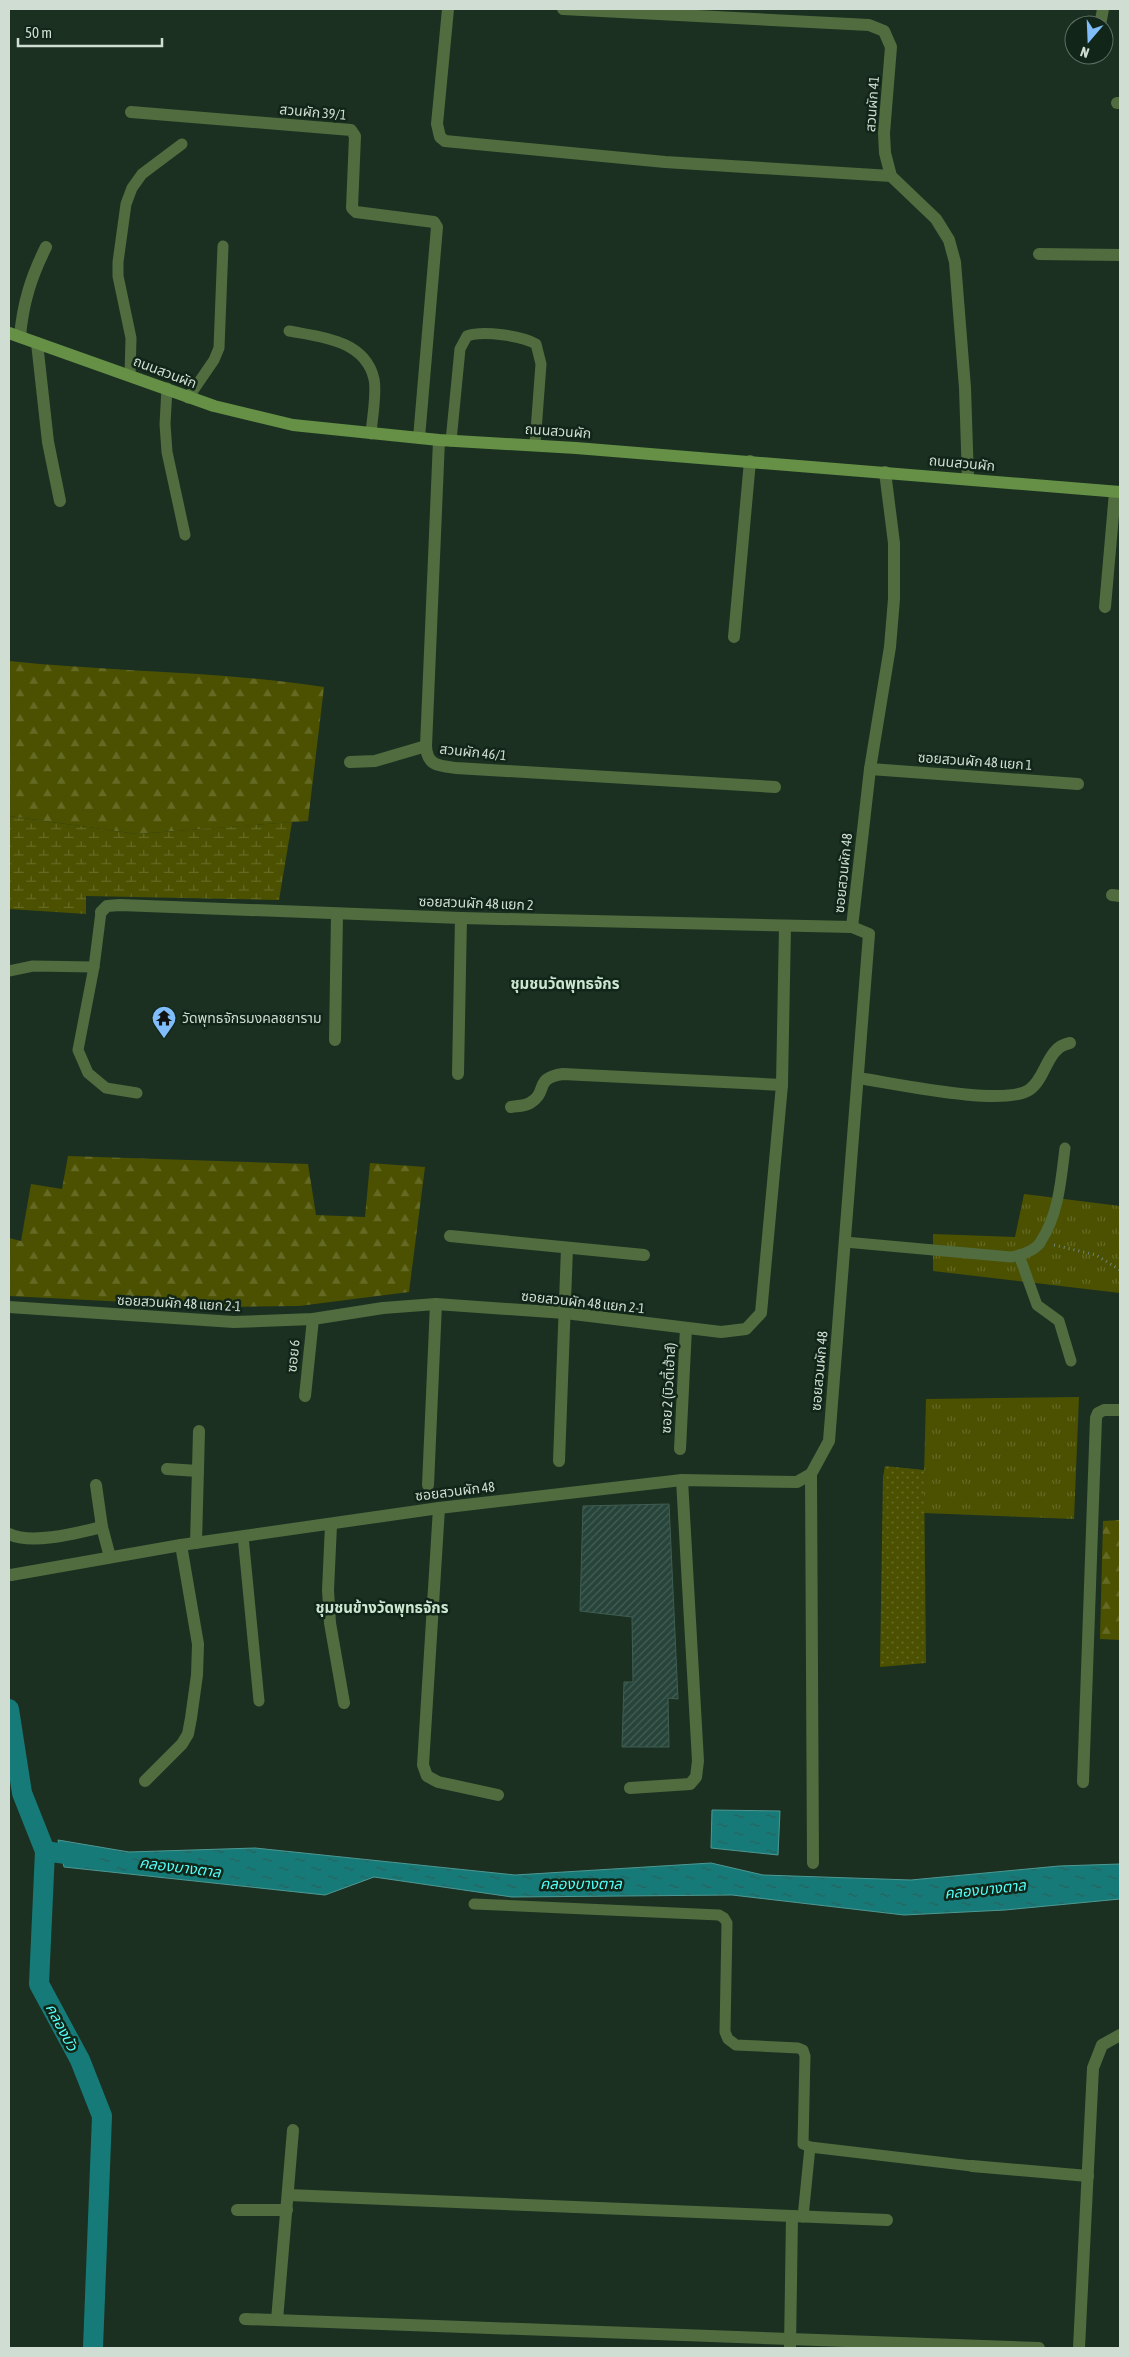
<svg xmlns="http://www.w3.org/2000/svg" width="1129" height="2357" viewBox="0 0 1129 2357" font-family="'Asap Condensed','Noto Sans Thai',sans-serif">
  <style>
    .grass { fill: url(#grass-tufts) }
    .forest { fill: url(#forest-firs) }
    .wetland { fill: url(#wetland-marsh) }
    .garden { fill: url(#garden-dots) }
    .water { fill: url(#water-ripples); stroke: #4e9893 }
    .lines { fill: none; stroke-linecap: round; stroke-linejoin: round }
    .canal { stroke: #167b78; stroke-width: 20 }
    .building { fill: url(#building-hatch); stroke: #3f5d53 }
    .path { stroke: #738477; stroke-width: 3; stroke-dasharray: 1 4; stroke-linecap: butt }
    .lane { stroke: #516c3f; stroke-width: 11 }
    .street { stroke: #516c3f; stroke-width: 12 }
    .secondary { stroke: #659046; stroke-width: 12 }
    .labels { text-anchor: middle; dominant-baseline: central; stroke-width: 5; stroke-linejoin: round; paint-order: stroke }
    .street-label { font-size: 14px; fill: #d0ddd3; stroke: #112618 }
    .poi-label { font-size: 14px; fill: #d0ddd3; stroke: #112618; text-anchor: start }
    .neighbourhood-label { font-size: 15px; font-weight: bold; fill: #cce6d2; stroke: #112618 }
    .water-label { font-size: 15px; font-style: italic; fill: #53fef8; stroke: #112618 }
  </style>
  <defs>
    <pattern id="grass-tufts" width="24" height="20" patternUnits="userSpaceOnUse" patternTransform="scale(1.25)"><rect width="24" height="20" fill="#4b5100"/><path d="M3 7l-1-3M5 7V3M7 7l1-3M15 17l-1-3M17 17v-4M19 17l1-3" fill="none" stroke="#646a24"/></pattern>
    <pattern id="forest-firs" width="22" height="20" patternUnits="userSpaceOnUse" patternTransform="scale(1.25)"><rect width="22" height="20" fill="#4b5100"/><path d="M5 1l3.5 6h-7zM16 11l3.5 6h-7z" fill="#646a24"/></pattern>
    <pattern id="wetland-marsh" width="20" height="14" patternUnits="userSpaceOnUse" patternTransform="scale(1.25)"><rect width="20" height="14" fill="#4b5100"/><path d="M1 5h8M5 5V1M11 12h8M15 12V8" fill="none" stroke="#646a24"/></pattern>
    <pattern id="garden-dots" width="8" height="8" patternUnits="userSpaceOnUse" patternTransform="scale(1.25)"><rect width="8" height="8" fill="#4b5100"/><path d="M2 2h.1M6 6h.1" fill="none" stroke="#646a24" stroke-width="1.8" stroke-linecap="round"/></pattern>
    <pattern id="water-ripples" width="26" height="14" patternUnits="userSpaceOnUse" patternTransform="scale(1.25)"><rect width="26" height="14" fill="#167b78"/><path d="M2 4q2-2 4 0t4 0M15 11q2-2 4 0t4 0" fill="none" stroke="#28615e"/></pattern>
    <pattern id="building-hatch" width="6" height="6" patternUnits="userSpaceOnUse" patternTransform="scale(1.25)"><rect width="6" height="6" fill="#27443b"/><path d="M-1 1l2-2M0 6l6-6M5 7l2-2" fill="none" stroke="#455f56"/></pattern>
  </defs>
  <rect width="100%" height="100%" fill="#1b3021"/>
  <!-- grass -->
  <g class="grass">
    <path d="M1024,1194L1120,1206V1293L933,1271V1234L1015,1237Z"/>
    <path d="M1079,1397L1074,1519L923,1513L926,1399Z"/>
  </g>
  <!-- forest -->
  <g class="forest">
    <path d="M9,661C114,672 220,671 324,687L308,821L137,834L9,816Z"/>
    <path d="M68,1156L308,1164L316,1215L365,1217L370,1163L425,1167L409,1292L299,1306L225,1307L9,1296V1238L21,1241L31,1184L62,1189Z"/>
    <path d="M1120,1520V1640L1100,1639L1103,1521Z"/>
  </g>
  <!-- wetland -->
  <path class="wetland" d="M9,816L137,834L292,822L279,900L86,896V914L9,909Z"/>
  <!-- garden -->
  <path class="garden" d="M885,1466L924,1470L926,1663L880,1667L883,1477Z"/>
  <!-- water -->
  <g class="water">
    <path d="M712,1810L780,1811L778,1855L711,1848Z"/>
    <path d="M58,1840L129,1852L255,1848L515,1875L711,1863L763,1875L911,1880L1059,1866L1120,1864V1899L1005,1910L904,1915L732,1895L512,1897L374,1877L325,1895L64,1867Z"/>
  </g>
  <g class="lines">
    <!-- canal -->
    <g class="canal">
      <path d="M9,1709L22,1793L45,1851L39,1984L80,2060L102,2116L93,2348"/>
      <path d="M45,1851L86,1857"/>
    </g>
  </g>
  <!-- building -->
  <path class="building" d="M669,1504L678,1699L668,1698L669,1747H622L624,1682H633L632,1617L580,1611L583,1506Z"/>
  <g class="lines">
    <!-- path -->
    <path class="path" d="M1054,1245L1096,1255L1120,1270"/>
    <!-- lane -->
    <g class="lane">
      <path d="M289,331C321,337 365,340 374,379C377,393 372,419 371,434"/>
      <path d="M130,375L131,338L118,276V262L126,204L132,188L142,174L182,144"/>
      <path d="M167,388L165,424L167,452L185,535"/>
      <path d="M188,398L214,360L219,348L223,246"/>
      <path d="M451,441L460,349L467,336C483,330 522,336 536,344L541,364L535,444"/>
      <path d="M101,912L94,967L78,1050L88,1073L106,1088L137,1093"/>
      <path d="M9,971L33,966L94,967"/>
      <path d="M845,1242L1011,1257C1021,1255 1036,1251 1041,1241C1059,1214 1061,1179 1065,1148"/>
      <path d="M1019,1255L1037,1305L1059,1321L1071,1361"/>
      <path d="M243,1536L259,1701"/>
      <path d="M474,1904L719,1915L724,1918L727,1923L725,2032L728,2039L736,2045L798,2048L803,2050L805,2056L803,2144L810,2147L972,2166"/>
      <path d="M803,2217L810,2147"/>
    </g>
    <!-- street -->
    <g class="street">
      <path d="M448,9L437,124L440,137L445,141L665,162L891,176"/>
      <path d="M563,9L869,25L884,31L891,47L884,133L885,153L891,176L936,219L949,240L955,262L965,388L968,479"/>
      <path d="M1101,20L1103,9"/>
      <path d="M1117,103H1120"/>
      <path d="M131,112L351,130L355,136L352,208L356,212L434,222L437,227L419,438"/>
      <path d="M1039,254L1120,255"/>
      <path d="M20,336C23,303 31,277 46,247"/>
      <path d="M37,343L48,442L60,501"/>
      <path d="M439,440L426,746C427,766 439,766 456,768L775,787"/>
      <path d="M1105,607L1115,492"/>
      <path d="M734,637L750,461"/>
      <path d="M350,762L375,761L426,746"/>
      <path d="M870,769L1078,784"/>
      <path d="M1112,895L1120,896"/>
      <path d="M101,912L107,906L120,905L461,918L852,927"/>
      <path d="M335,1040L337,914"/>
      <path d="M458,1074L461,918"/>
      <path d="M858,1078C893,1083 1002,1107 1029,1090C1047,1078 1046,1047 1070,1043"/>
      <path d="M511,1107C517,1106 525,1106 530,1103C549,1092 533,1078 563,1074L782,1085"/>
      <path d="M450,1236L644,1255"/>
      <path d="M9,1307L234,1322L313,1319L383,1308L436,1304L565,1313L721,1332L746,1329L761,1313L782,1085L785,926"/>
      <path d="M305,1396L313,1319"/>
      <path d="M680,1449L686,1328"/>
      <path d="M559,1461L567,1248"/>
      <path d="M167,1469L198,1471"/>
      <path d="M811,1474L813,1863"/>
      <path d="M96,1485L102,1527L110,1557"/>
      <path d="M428,1485L436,1304"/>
      <path d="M439,1508L423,1765L427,1776L438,1782L498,1795"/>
      <path d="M331,1525L328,1590L330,1623L344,1703"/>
      <path d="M9,1534C32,1545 77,1533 102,1527"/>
      <path d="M196,1543L199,1431"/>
      <path d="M11,1575L181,1545L439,1508L682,1480L797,1482L811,1474L829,1441L869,934L852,927L870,769L890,647L894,599V543L885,472"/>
      <path d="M145,1781L182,1744L188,1734L191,1718L197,1675L198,1644L181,1545"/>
      <path d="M1083,1782L1096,1418L1098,1413L1104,1410H1120"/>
      <path d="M630,1788L690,1784L696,1777L698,1761L682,1480"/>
      <path d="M972,2166L1088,2176"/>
      <path d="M288,2195L887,2220"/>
      <path d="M237,2210H287"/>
      <path d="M245,2319L1039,2348"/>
      <path d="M277,2320L293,2130"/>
      <path d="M790,2348L792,2216"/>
      <path d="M1079,2348L1093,2068L1102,2045L1120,2035"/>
    </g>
    <!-- secondary -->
    <path class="secondary" d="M9,333L214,406L293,425L439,440L576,448L1120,492"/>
  </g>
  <!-- icons -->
  <defs>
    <symbol id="temple-pin" viewBox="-11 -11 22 30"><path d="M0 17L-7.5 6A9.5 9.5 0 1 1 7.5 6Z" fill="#80bdfa" stroke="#112618"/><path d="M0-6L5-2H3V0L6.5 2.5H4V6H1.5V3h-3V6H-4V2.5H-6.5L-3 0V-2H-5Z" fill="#111"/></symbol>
  </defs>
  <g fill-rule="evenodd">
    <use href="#temple-pin" x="150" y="1004" width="28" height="38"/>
  </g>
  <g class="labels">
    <!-- street labels -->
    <g class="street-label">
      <text transform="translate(872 104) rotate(-86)">สวนผัก 41</text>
      <text transform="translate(313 112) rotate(5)">สวนผัก 39/1</text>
      <text transform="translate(165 372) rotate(21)">ถนนสวนผัก</text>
      <text transform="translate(558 431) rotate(4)">ถนนสวนผัก</text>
      <text transform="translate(962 463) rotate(5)">ถนนสวนผัก</text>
      <text transform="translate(473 752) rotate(6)">สวนผัก 46/1</text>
      <text transform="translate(975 761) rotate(4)">ซอยสวนผัก 48 แยก 1</text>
      <text transform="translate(843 873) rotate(-84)">ซอยสวนผัก 48</text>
      <text transform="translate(476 903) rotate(2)">ซอยสวนผัก 48 แยก 2</text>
      <text transform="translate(583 1302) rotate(6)">ซอยสวนผัก 48 แยก 2-1</text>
      <text transform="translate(179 1303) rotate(3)">ซอยสวนผัก 48 แยก 2-1</text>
      <text transform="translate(293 1356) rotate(-84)">ซอย 6</text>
      <text transform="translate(819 1371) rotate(-85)">ซอยสวนผัก 48</text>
      <text transform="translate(668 1388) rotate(-87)">ซอย 2 (บิวตี้เฮ้าส์)</text>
      <text transform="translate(455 1491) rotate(-7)">ซอยสวนผัก 48</text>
    </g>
    <!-- poi labels -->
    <g class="poi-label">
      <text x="182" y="1018">วัดพุทธจักรมงคลชยาราม</text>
    </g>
    <!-- neighbourhood labels -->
    <g class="neighbourhood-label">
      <text x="565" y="983">ชุมชนวัดพุทธจักร</text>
      <text x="382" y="1607">ชุมชนข้างวัดพุทธจักร</text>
    </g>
    <!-- water labels -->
    <g class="water-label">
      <text transform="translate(180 1867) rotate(7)">คลองบางตาล</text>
      <text x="581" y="1883">คลองบางตาล</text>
      <text transform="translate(985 1889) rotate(-6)">คลองบางตาล</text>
      <text transform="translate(62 2027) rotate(62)">คลองบัว</text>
    </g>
  </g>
  <!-- border -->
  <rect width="1129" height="2357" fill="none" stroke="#d0ddd3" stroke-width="20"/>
  <!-- north arrow -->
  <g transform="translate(1089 40) rotate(199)"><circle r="24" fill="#112618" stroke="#5d6f63"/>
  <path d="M0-4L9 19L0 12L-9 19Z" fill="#80bdfa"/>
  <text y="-8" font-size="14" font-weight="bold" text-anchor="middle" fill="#d0ddd3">N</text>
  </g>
  <!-- scale -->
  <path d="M18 38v8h144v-8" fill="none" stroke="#d0ddd3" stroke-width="2.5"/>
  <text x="25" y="38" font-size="15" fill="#d0ddd3" stroke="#112618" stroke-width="4" paint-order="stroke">50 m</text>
</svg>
